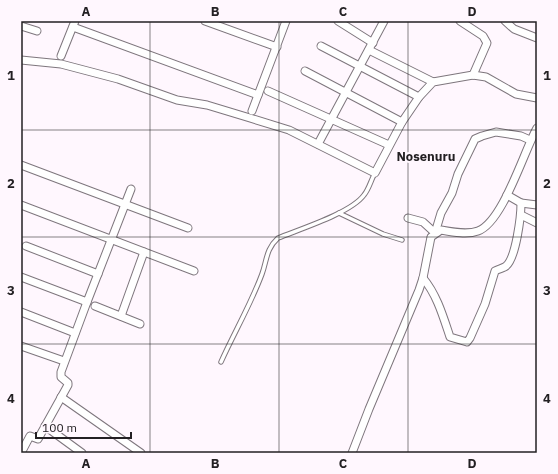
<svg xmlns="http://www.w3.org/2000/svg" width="558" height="474" viewBox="0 0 558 474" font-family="'IBM Plex Sans',sans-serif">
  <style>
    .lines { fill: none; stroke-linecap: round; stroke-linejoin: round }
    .service-casing { stroke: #7e767d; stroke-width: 5.5 }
    .minor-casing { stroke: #7e767d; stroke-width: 9 }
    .service { stroke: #fff; stroke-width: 3.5 }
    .minor { stroke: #fff; stroke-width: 7 }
    .grid { fill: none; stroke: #232023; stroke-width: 1; stroke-opacity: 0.55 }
    .labels { text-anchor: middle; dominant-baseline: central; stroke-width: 4; stroke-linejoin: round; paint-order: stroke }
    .quarter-label { font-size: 13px; font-weight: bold; fill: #232023; stroke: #fff7fe }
    .neatline { fill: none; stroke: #232023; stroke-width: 1.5 }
    .grid-label { font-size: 13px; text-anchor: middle; font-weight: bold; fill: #232023 }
  </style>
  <rect width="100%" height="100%" fill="#fff7fe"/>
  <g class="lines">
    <defs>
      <g id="service">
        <path d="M339,213L383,234L402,240"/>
        <path d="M221,362C234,333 251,304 262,274C267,260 266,249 278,238C300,229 351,213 364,195C369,189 371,180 375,173"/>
      </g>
      <g id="minor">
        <path d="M205,21L277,47"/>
        <path d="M338,21L373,43"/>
        <path d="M460,21L483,36L487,43L473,75"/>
        <path d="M505,21L514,29L537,38"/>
        <path d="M21,26L37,31"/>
        <path d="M73,27L258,95"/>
        <path d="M321,46L419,97"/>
        <path d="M369,50L433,82"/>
        <path d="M61,56L75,21"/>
        <path d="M21,60L61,64L118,79L177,100L207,105L250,118L289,130L375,173L402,122L419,97L433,82L473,75L486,77L516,94L537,98"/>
        <path d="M305,71L402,122"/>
        <path d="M268,91L389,145"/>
        <path d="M252,111L286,21"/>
        <path d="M318,144L384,21"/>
        <path d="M21,165L188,228"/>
        <path d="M521,203L537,205"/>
        <path d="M21,205L194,271"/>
        <path d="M521,215L537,223"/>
        <path d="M408,218L423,222L435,233L441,213L452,193L458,174L475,139L482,136L496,132L521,136L530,140"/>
        <path d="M26,246L98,274"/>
        <path d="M21,277L87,302L131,189"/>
        <path d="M423,278C437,295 443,316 450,337L467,342L470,338L485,304L495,271C498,269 504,268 506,266C516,258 521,216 521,203L507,195"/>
        <path d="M95,306L140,324"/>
        <path d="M21,312L75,333"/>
        <path d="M121,316L144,252"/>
        <path d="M21,346L64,361"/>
        <path d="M61,397L141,453"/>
        <path d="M45,426L82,453"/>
        <path d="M21,453L30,436L38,439L68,385V383L61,377V372L87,302"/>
        <path d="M352,453L369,409L419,290L423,278L431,237L441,230C452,232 467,235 478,231C503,222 524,151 537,128"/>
      </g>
    </defs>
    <!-- service casing -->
    <use href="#service" class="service-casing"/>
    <!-- minor casing -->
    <use href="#minor" class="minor-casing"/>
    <!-- service -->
    <use href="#service" class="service"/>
    <!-- minor -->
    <use href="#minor" class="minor"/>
  </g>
  <!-- grid -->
  <path class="grid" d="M150,21V453M279,21V453M408,21V453M21,130H537M21,237H537M21,344H537"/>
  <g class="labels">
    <!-- quarter labels -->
    <g class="quarter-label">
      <text x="426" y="156">Nosenuru</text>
    </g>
  </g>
  <!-- border -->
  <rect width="558" height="474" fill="none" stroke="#fff7fe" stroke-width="44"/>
  <!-- scale -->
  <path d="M36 432v6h95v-6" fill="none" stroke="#232023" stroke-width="2"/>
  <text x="42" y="432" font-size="12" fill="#232023" stroke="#fff7fe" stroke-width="3" paint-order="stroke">100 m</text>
  <rect x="22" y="22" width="514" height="430" class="neatline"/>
  <g class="grid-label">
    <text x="86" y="16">A</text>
    <text x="215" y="16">B</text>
    <text x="343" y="16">C</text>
    <text x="472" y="16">D</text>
    <text x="11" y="80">1</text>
    <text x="547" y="80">1</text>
    <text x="11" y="188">2</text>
    <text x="547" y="188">2</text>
    <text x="11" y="295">3</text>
    <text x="547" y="295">3</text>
    <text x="11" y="403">4</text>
    <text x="547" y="403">4</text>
    <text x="86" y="468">A</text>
    <text x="215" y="468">B</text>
    <text x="343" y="468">C</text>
    <text x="472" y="468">D</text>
  </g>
</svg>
